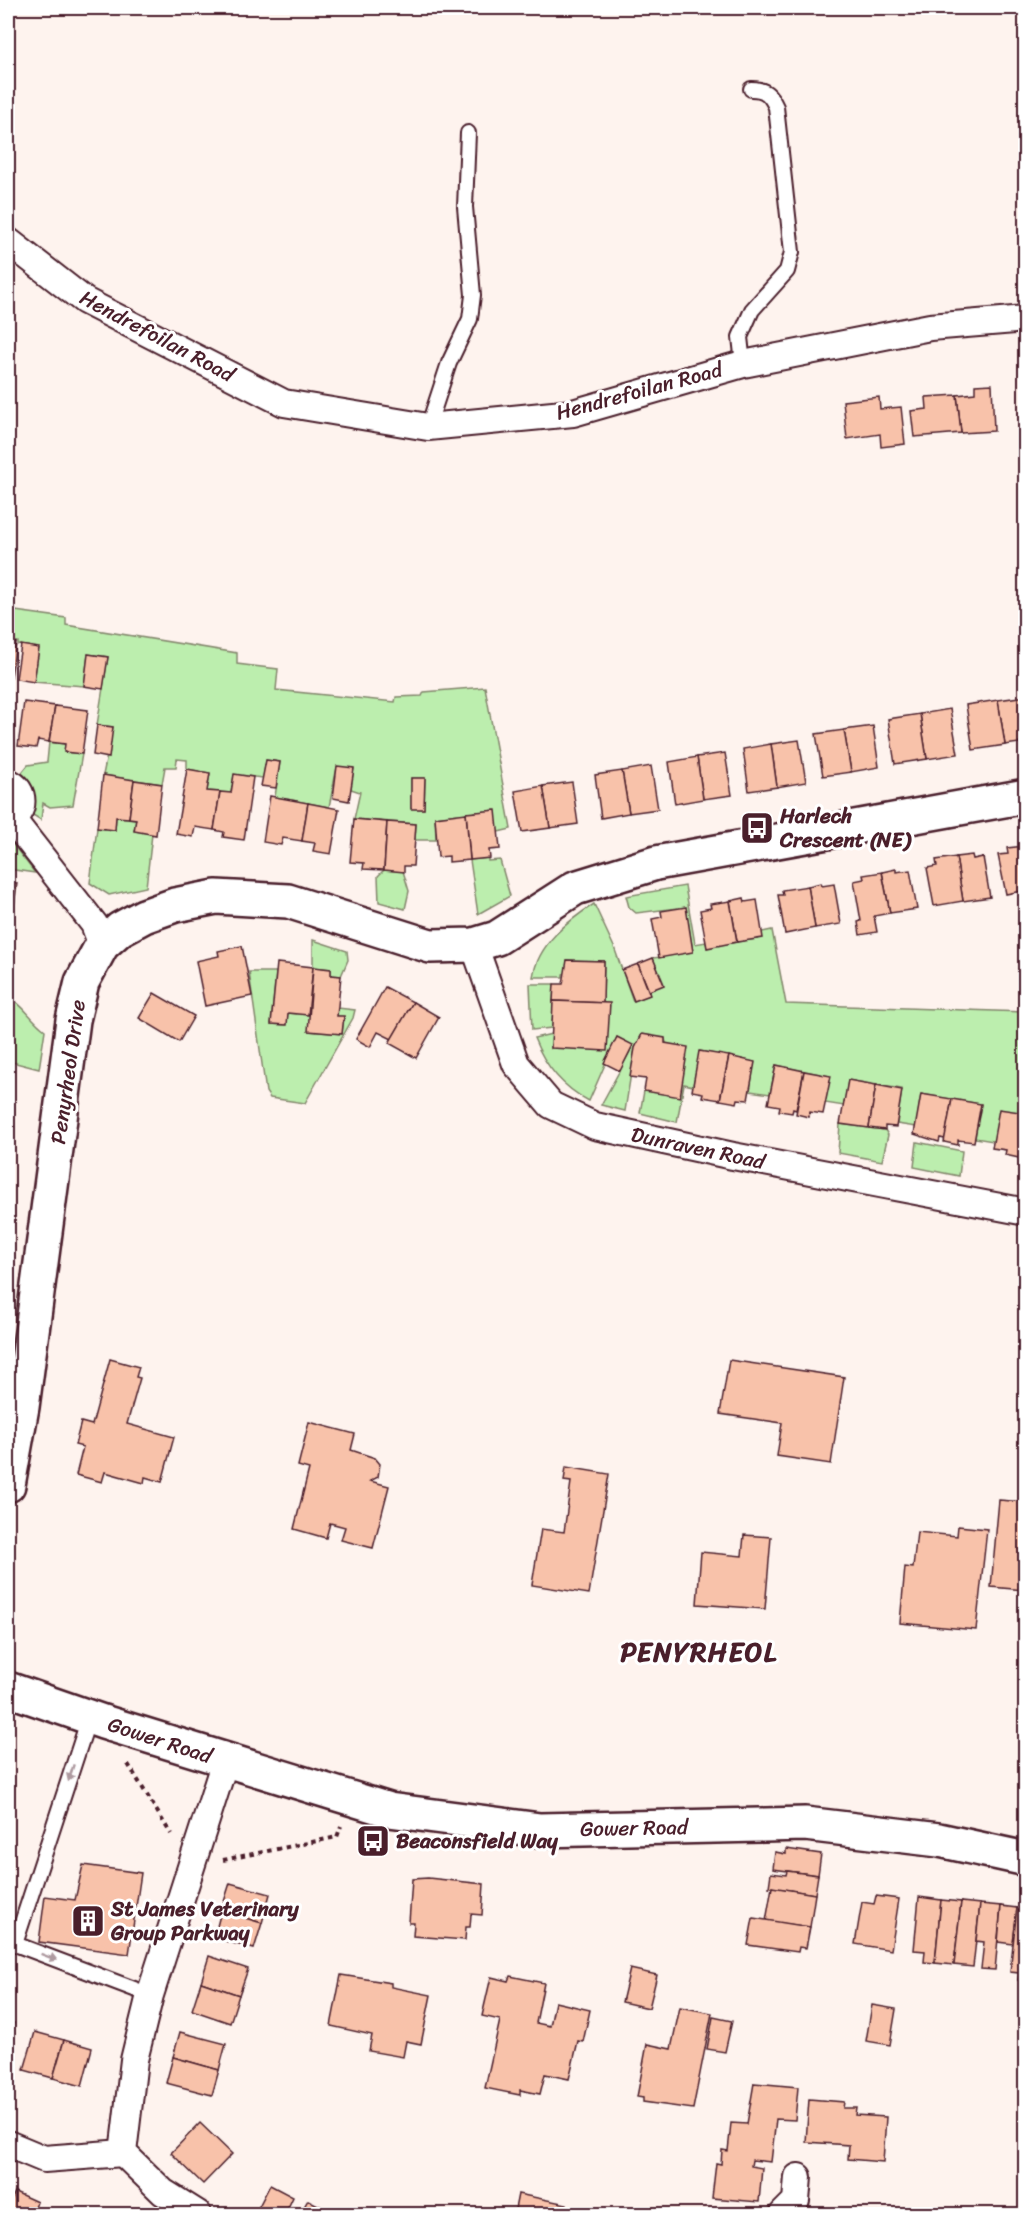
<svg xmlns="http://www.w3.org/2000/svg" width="1033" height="2222" viewBox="0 0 1033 2222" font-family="Sriracha,sans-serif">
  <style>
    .green { fill: #bceeae; stroke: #83866c; stroke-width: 1.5; fill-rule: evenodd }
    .building { fill: #f8c2aa; stroke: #4a1f2b; stroke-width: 1.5 }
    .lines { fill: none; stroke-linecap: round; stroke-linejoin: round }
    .lane-casing { stroke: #4a1f2b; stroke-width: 18 }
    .street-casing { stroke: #4a1f2b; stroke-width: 30 }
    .secondary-casing { stroke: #4a1f2b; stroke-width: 38 }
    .primary-casing { stroke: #4a1f2b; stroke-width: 38 }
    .path { stroke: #4a1f2b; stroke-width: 4; stroke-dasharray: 4.5 4.5; stroke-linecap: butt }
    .lane { stroke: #fff; stroke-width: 14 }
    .street { stroke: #fff; stroke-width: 26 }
    .secondary { stroke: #fff; stroke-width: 33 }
    .primary { stroke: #fff; stroke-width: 33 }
    .oneway { fill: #ae9aa0 }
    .labels { text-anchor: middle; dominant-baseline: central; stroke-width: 6; stroke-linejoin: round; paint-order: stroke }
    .street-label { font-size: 21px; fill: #4a1f2b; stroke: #fff }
    .poi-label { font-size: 21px; font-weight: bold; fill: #4a1f2b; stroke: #fff; text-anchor: start }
    .district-label { font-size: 27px; font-weight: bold; letter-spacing: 1.5px; fill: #4a1f2b; stroke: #fff }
  </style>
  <rect width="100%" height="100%" fill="#fef3ee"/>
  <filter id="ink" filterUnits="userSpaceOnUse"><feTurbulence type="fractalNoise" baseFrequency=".0167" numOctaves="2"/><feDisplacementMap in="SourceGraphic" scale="12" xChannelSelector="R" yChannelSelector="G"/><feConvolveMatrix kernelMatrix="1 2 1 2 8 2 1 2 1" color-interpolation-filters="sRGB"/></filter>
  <g filter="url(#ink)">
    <!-- green -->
    <g class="green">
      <path d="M8,610L66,618V625L237,653V664L278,669L276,690L395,702L396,697L422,696L424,692L485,687L511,829L498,832L495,810L435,817L436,840H415L416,824L354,819L360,792L351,789L354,769L337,767L329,807L275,797L280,762L266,760L263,778L234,775L231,793L207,791L210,773L187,769V760L177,759L176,767H165L162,784L103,775L113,727L97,725L108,657L88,654L84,686L34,682L39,648L18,645V642H8ZM411,778H425L424,809L411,808Z"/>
      <path d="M49,742L65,744V752L82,754L73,805L50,807L43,803L41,820L33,815V796L19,776L28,765L47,762Z"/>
      <path d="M116,817L136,819L134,831L152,834L146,887L109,895L90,883L97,828L115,830Z"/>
      <path d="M8,837V838L35,873L8,869Z"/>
      <path d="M488,858V861L500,860L510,896L478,914L470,860Z"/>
      <path d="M384,870L403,871L409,891L405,909L379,902L378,876Z"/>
      <path d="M685,886L695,944L706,942L707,947L762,938V932L772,930L786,1004L1025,1012V1113L993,1141L975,1138L981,1104L921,1094L916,1127L897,1124L902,1089L848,1080L844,1106L825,1103L830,1076L776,1065L770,1094L750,1091L754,1062L700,1051L693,1086L684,1084L677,1122L640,1113L644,1091L680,1096L665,1039L642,1034L635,1048L625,1111L601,1105L633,1046L617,1037L589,1101C562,1087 545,1066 534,1038L552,1034L551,1048L603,1003L604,961L567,960L566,973L563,974V977H533C538,944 568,921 594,904L614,947L633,1001L649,995V991L664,984L653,958L693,952L686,907L636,913L629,907L626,896Z"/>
      <path d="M313,940L347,951L348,960L341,976L331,975V969L313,967Z"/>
      <path d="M249,972H276L271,1024L286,1025L288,1013L310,1015L309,1031L342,1034L344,1017L337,1016L338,1008L355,1010L353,1018L305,1103L270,1098L266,1092Z"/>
      <path d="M530,984H554L552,1028L532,1030Z"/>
      <path d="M9,997C24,1005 31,1020 45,1030L39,1069L8,1061V1026L11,1016L8,1012Z"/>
      <path d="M840,1124L885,1130L888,1135L882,1161L838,1153Z"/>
      <path d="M917,1142L962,1151L959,1176L914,1167Z"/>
    </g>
    <!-- building -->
    <g class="building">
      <path d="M992,384L994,431L961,433L957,395L975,393V385Z"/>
      <path d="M957,395L961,433L914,437L911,411L927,409L926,397Z"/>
      <path d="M879,397L880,409L901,407L905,444L881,447L880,434L847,439L843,401Z"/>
      <path d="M8,642L16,643L11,677H8Z"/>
      <path d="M21,645L39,648L34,682L16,679Z"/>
      <path d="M88,654L108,657L103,689L84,686Z"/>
      <path d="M1026,696V742L1005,745L998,700Z"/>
      <path d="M998,700L1005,745L973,750L966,705Z"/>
      <path d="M24,702L55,706L49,742L38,740L36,748L18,746Z"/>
      <path d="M55,706L88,710L82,754L64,752L65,744L49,742Z"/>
      <path d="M950,709L958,754L927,759L920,714Z"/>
      <path d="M920,714L927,759L895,764L888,719Z"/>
      <path d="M97,725L113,727L109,758L93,755Z"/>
      <path d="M873,726L879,767L851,772L844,730Z"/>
      <path d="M844,730L851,772L823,776L816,734Z"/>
      <path d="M799,740L806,782L777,787L771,744Z"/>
      <path d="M771,744L777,787L749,791L743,749Z"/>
      <path d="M725,753L732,795L703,799L697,757Z"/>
      <path d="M697,757L703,799L675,804L669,762Z"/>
      <path d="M266,760L280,762L276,788L261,786Z"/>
      <path d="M337,766L354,768L349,801L333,798Z"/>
      <path d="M651,766L658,809L629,813L622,771Z"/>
      <path d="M187,769L210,773L207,791L220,792L214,830L195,827L193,837L176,834Z"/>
      <path d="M622,771L629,813L601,818L595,775Z"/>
      <path d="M234,774L253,777L244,840L223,837L224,832L214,830L220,792L231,793Z"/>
      <path d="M103,775L134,780L129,818L116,817L115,830L97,828Z"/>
      <path d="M411,778H425L424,809H411Z"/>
      <path d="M134,780L162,784L156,835L134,831L136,819L129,818Z"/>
      <path d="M572,782L578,824L550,828L543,786Z"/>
      <path d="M543,786L550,828L522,832L515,791Z"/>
      <path d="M270,796L308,803L302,841L283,838L281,845L263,842Z"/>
      <path d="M308,803L339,809L331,854L313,851L315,843L302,841Z"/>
      <path d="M496,810L500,849L489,850L490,858L470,860L466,813Z"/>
      <path d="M466,813L470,860L449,862V856L438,857L435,817Z"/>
      <path d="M354,819L387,822L384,870L363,869L364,863L350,862Z"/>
      <path d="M387,822L416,824L413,866H404V872L384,870Z"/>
      <path d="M1026,846V890L1006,894L998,855L1008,854L1007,848Z"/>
      <path d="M972,855L973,859L983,857L990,897L963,901L956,857Z"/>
      <path d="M956,857L963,901L934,906L927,868L937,866L936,860Z"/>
      <path d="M896,869V872L910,870L917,909L890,913L882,872Z"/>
      <path d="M882,872L890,913L874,916L877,932L860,935L858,922L861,921L854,881L864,879L863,875Z"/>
      <path d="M8,882L17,883L13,914L8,913Z"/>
      <path d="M821,883L822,886L834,884L841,924L815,928L808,886Z"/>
      <path d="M808,886L815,928L785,934L778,895H783L782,890Z"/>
      <path d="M744,898L745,902L757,900L763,938L737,942L730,901Z"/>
      <path d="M730,901L737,942L707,948L700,910L711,908L710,904Z"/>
      <path d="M686,907L693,952L659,958L652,919L662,917L661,911Z"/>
      <path d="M8,913L13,914L9,947L8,946Z"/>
      <path d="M242,946L252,996L205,1006L196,961L219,956L218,951Z"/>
      <path d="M653,958L664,985L649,991L638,964Z"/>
      <path d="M567,960L604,961L603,1003L553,1001L554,984H563Z"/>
      <path d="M277,963L313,967L308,1015L288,1013L287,1025L271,1024Z"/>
      <path d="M638,964L650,995L634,1001L622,970Z"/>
      <path d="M313,967L331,969V975L341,976L337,1016H344L342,1034L308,1031Z"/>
      <path d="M8,971L13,972L8,1006Z"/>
      <path d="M385,987L413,1002L392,1039L378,1032L370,1047L356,1039Z"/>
      <path d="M154,993L194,1016L179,1042L139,1018Z"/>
      <path d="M553,1001L610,1003L607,1051L551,1048Z"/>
      <path d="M413,1002L439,1017L416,1058L389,1043Z"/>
      <path d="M642,1034L665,1038V1043L688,1047L680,1097L644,1091L646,1079L630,1077L635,1048Z"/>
      <path d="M617,1037L633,1045L620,1071L604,1063Z"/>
      <path d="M699,1051L729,1056L720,1100L702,1097L703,1093L692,1091Z"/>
      <path d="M729,1056L755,1062L748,1100L738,1099L737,1103L720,1100Z"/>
      <path d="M776,1065L804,1071L796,1110L793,1109L792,1113L779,1111L780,1106L768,1104Z"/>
      <path d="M804,1071L831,1076L823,1114L810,1112L809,1117L796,1114Z"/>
      <path d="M848,1080L876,1085L869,1128L840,1124Z"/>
      <path d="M876,1085L902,1090L896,1127L885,1126V1130L869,1128Z"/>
      <path d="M921,1094L952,1099L945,1139L940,1138L939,1142L914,1134Z"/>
      <path d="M952,1099L981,1104L974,1142L958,1140V1145L944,1142Z"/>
      <path d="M999,1109L1026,1113L1019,1158L1005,1155L1006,1150L992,1148Z"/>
      <path d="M1026,1121V1159L1019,1158Z"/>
      <path d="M110,1359L139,1367L136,1377L140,1378L127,1424L174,1437L162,1482L145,1477L144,1483L105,1472L102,1482L76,1475L83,1447L75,1445L81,1422L92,1425Z"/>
      <path d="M729,1360L844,1377L831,1464L777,1456L782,1423L720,1414Z"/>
      <path d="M309,1422L355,1434L351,1450L375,1458L380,1464L378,1477L370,1481L389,1486L373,1548L341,1540L345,1527L330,1523L326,1538L294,1529L309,1469L298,1466Z"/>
      <path d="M566,1467L609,1474L589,1594L532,1585L541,1529L564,1532L571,1482L564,1481Z"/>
      <path d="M999,1500L1026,1502V1590L991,1587Z"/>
      <path d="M958,1526L987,1529L976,1630L900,1623L905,1567L913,1568L917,1532L957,1536Z"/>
      <path d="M744,1535L771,1537L765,1609L697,1604L701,1552L742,1556Z"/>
      <path d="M786,1849L821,1854L818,1875L773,1869L775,1852L786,1854Z"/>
      <path d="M83,1865L141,1873L129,1954L39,1942L45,1896L75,1900Z"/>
      <path d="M787,1871L818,1875L815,1894L769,1887L771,1873L786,1875Z"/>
      <path d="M428,1878L484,1884L482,1915L471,1914L470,1927H466L465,1940L413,1936L414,1923H409L412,1879Z"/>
      <path d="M230,1883L270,1894L262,1923L221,1911Z"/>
      <path d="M772,1887L815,1894L810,1927L766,1921Z"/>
      <path d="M876,1896L899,1899L891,1950L855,1944L862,1902L874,1904Z"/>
      <path d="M919,1897L941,1900L935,1963L924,1962L925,1951L914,1950Z"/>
      <path d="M941,1900L961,1902L954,1965L935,1963Z"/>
      <path d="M961,1902L980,1904L973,1967L954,1965Z"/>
      <path d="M980,1904L1001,1906L995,1970L981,1969L984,1942L976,1941Z"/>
      <path d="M1001,1906L1017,1908L1013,1944L998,1942Z"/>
      <path d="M1017,1908L1026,1909V1981L1018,1980L1019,1973L1010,1972Z"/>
      <path d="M221,1911L262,1923L254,1949L214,1938Z"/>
      <path d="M753,1918L810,1927L806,1948L799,1947L798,1952L748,1945Z"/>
      <path d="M209,1956L248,1969L239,1995L201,1982Z"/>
      <path d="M630,1969L657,1975L649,2008L622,2002Z"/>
      <path d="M341,1975L391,1983V1987L431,1995L421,2044L406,2041L403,2057L369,2051L372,2035L331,2026Z"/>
      <path d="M510,1976L544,1983L536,2023L550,2026L555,2002L590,2010L583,2042L578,2041L569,2079L545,2074L540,2094L520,2090V2095L485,2088L500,2020L482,2016L491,1977L508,1981Z"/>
      <path d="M201,1982L239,1995L230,2023L192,2010Z"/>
      <path d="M872,2005L896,2009L890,2045L866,2041Z"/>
      <path d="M680,2007L712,2013L693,2109L643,2102V2098L637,2097L647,2044L671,2049Z"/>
      <path d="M713,2017L732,2021L725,2052L707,2049Z"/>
      <path d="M8,2021L14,2023L8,2048Z"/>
      <path d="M35,2032L64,2040L53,2078L24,2070Z"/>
      <path d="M180,2032L226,2044L219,2070L173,2057Z"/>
      <path d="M64,2040L92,2048L82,2086L53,2078Z"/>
      <path d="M173,2057L219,2070L212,2095L166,2083Z"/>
      <path d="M754,2083L798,2087L795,2120L776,2119L771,2162L752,2160L751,2166L762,2168L759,2202L712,2198L716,2163L721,2164L722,2150L728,2151L731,2123L747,2124Z"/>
      <path d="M809,2099L844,2102L843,2108H856L855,2115L886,2117L883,2162L848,2159L849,2145L806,2142Z"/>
      <path d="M200,2123L232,2154L203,2184L171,2153Z"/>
      <path d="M270,2185L293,2197L285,2214H255Z"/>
      <path d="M15,2192L37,2202L33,2214H8V2207Z"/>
      <path d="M518,2194L567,2204L565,2214H514Z"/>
      <path d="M308,2200L330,2211L328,2214H300Z"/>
    </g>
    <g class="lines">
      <defs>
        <g id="lane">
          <path d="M743,364L740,337L752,310L787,271L792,252L776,107C770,94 765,89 751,89"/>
          <path d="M428,427L449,363L470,319L473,295L465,207L468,133"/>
          <path d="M89,1718L15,1944L150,1995"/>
        </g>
        <g id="street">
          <path d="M8,241L85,301L284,403L428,427L573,413L743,364L930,327L1026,319"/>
          <path d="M8,782C26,789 26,813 8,821"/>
          <path d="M12,819L94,924L102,945"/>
          <path d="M474,945L516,1064L551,1105L595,1126L733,1156L1026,1212"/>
          <path d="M8,2144L44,2159L123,2153"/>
          <path d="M198,2214L163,2192L123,2153L134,2060L150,1995L225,1761"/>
          <path d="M783,2214L796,2201L798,2177"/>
        </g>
        <path id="secondary" d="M8,1485L22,1407L73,1020L82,982L102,945L120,929L144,916L175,905L216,897L288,901L430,946L474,945L497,938L575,888L656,863L1026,796"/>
        <path id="primary" d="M8,1689L103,1722L389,1810L540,1830L805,1824L939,1840L1026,1859"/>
      </defs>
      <!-- lane casing -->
      <use href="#lane" class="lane-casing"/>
      <!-- street casing -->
      <use href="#street" class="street-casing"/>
      <!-- secondary casing -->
      <use href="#secondary" class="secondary-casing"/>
      <!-- primary casing -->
      <use href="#primary" class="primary-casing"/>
      <!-- path -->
      <g class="path">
        <path d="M128,1764L171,1834"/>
        <path d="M223,1860L337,1837L341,1826"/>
      </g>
      <!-- lane -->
      <use href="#lane" class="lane"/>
      <!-- street -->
      <use href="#street" class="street"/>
      <!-- secondary -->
      <use href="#secondary" class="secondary"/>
      <!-- primary -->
      <use href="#primary" class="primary"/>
    </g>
    <!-- one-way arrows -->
    <defs><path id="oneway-solid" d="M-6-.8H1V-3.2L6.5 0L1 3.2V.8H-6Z" transform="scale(1.5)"/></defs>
    <g class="oneway">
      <use href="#oneway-solid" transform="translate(71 1773) rotate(108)"/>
      <use href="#oneway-solid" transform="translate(49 1957) rotate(21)"/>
    </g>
  </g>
  <!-- icons -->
  <defs>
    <symbol id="bus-square" viewBox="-11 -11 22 22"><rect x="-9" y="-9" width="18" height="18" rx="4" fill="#4a1f2b" stroke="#fff"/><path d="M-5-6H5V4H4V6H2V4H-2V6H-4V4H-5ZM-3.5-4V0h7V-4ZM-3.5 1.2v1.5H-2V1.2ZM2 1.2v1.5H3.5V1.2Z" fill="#fff"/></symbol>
    <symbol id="building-square" viewBox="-11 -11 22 22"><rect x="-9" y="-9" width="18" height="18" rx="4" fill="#4a1f2b" stroke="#fff"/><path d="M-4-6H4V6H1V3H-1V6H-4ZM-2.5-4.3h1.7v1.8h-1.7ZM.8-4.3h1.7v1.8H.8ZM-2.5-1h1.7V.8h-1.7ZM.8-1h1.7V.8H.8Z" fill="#fff"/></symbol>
  </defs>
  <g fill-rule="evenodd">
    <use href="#bus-square" x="738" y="809" width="38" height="38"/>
    <use href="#bus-square" x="354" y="1822" width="38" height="38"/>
    <use href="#building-square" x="69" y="1902" width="38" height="38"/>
  </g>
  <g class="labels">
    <!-- street labels -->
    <g class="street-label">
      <text transform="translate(157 336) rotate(28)">Hendrefoilan Road</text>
      <text transform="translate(639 391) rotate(-15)">Hendrefoilan Road</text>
      <text transform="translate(68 1072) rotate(-82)">Penyrheol Drive</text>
      <text transform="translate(698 1148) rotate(12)">Dunraven Road</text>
      <text transform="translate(160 1740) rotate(18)">Gower Road</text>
      <text transform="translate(634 1828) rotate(-1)">Gower Road</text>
    </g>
    <!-- poi labels -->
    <g class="poi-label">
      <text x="780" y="816">Harlech<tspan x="780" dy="24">Crescent (NE)</tspan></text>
      <text x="396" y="1841">Beaconsfield Way</text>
      <text x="111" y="1909">St James Veterinary<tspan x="111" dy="24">Group Parkway</tspan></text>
    </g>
    <!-- district labels -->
    <g class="district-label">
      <text x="699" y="1652">PENYRHEOL</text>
    </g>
  </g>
  <!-- margin -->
  <rect width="1033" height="2222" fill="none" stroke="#fff" stroke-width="30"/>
  <rect x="15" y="15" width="1003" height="2192" fill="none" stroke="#4a1f2b" stroke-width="2" filter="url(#ink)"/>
</svg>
